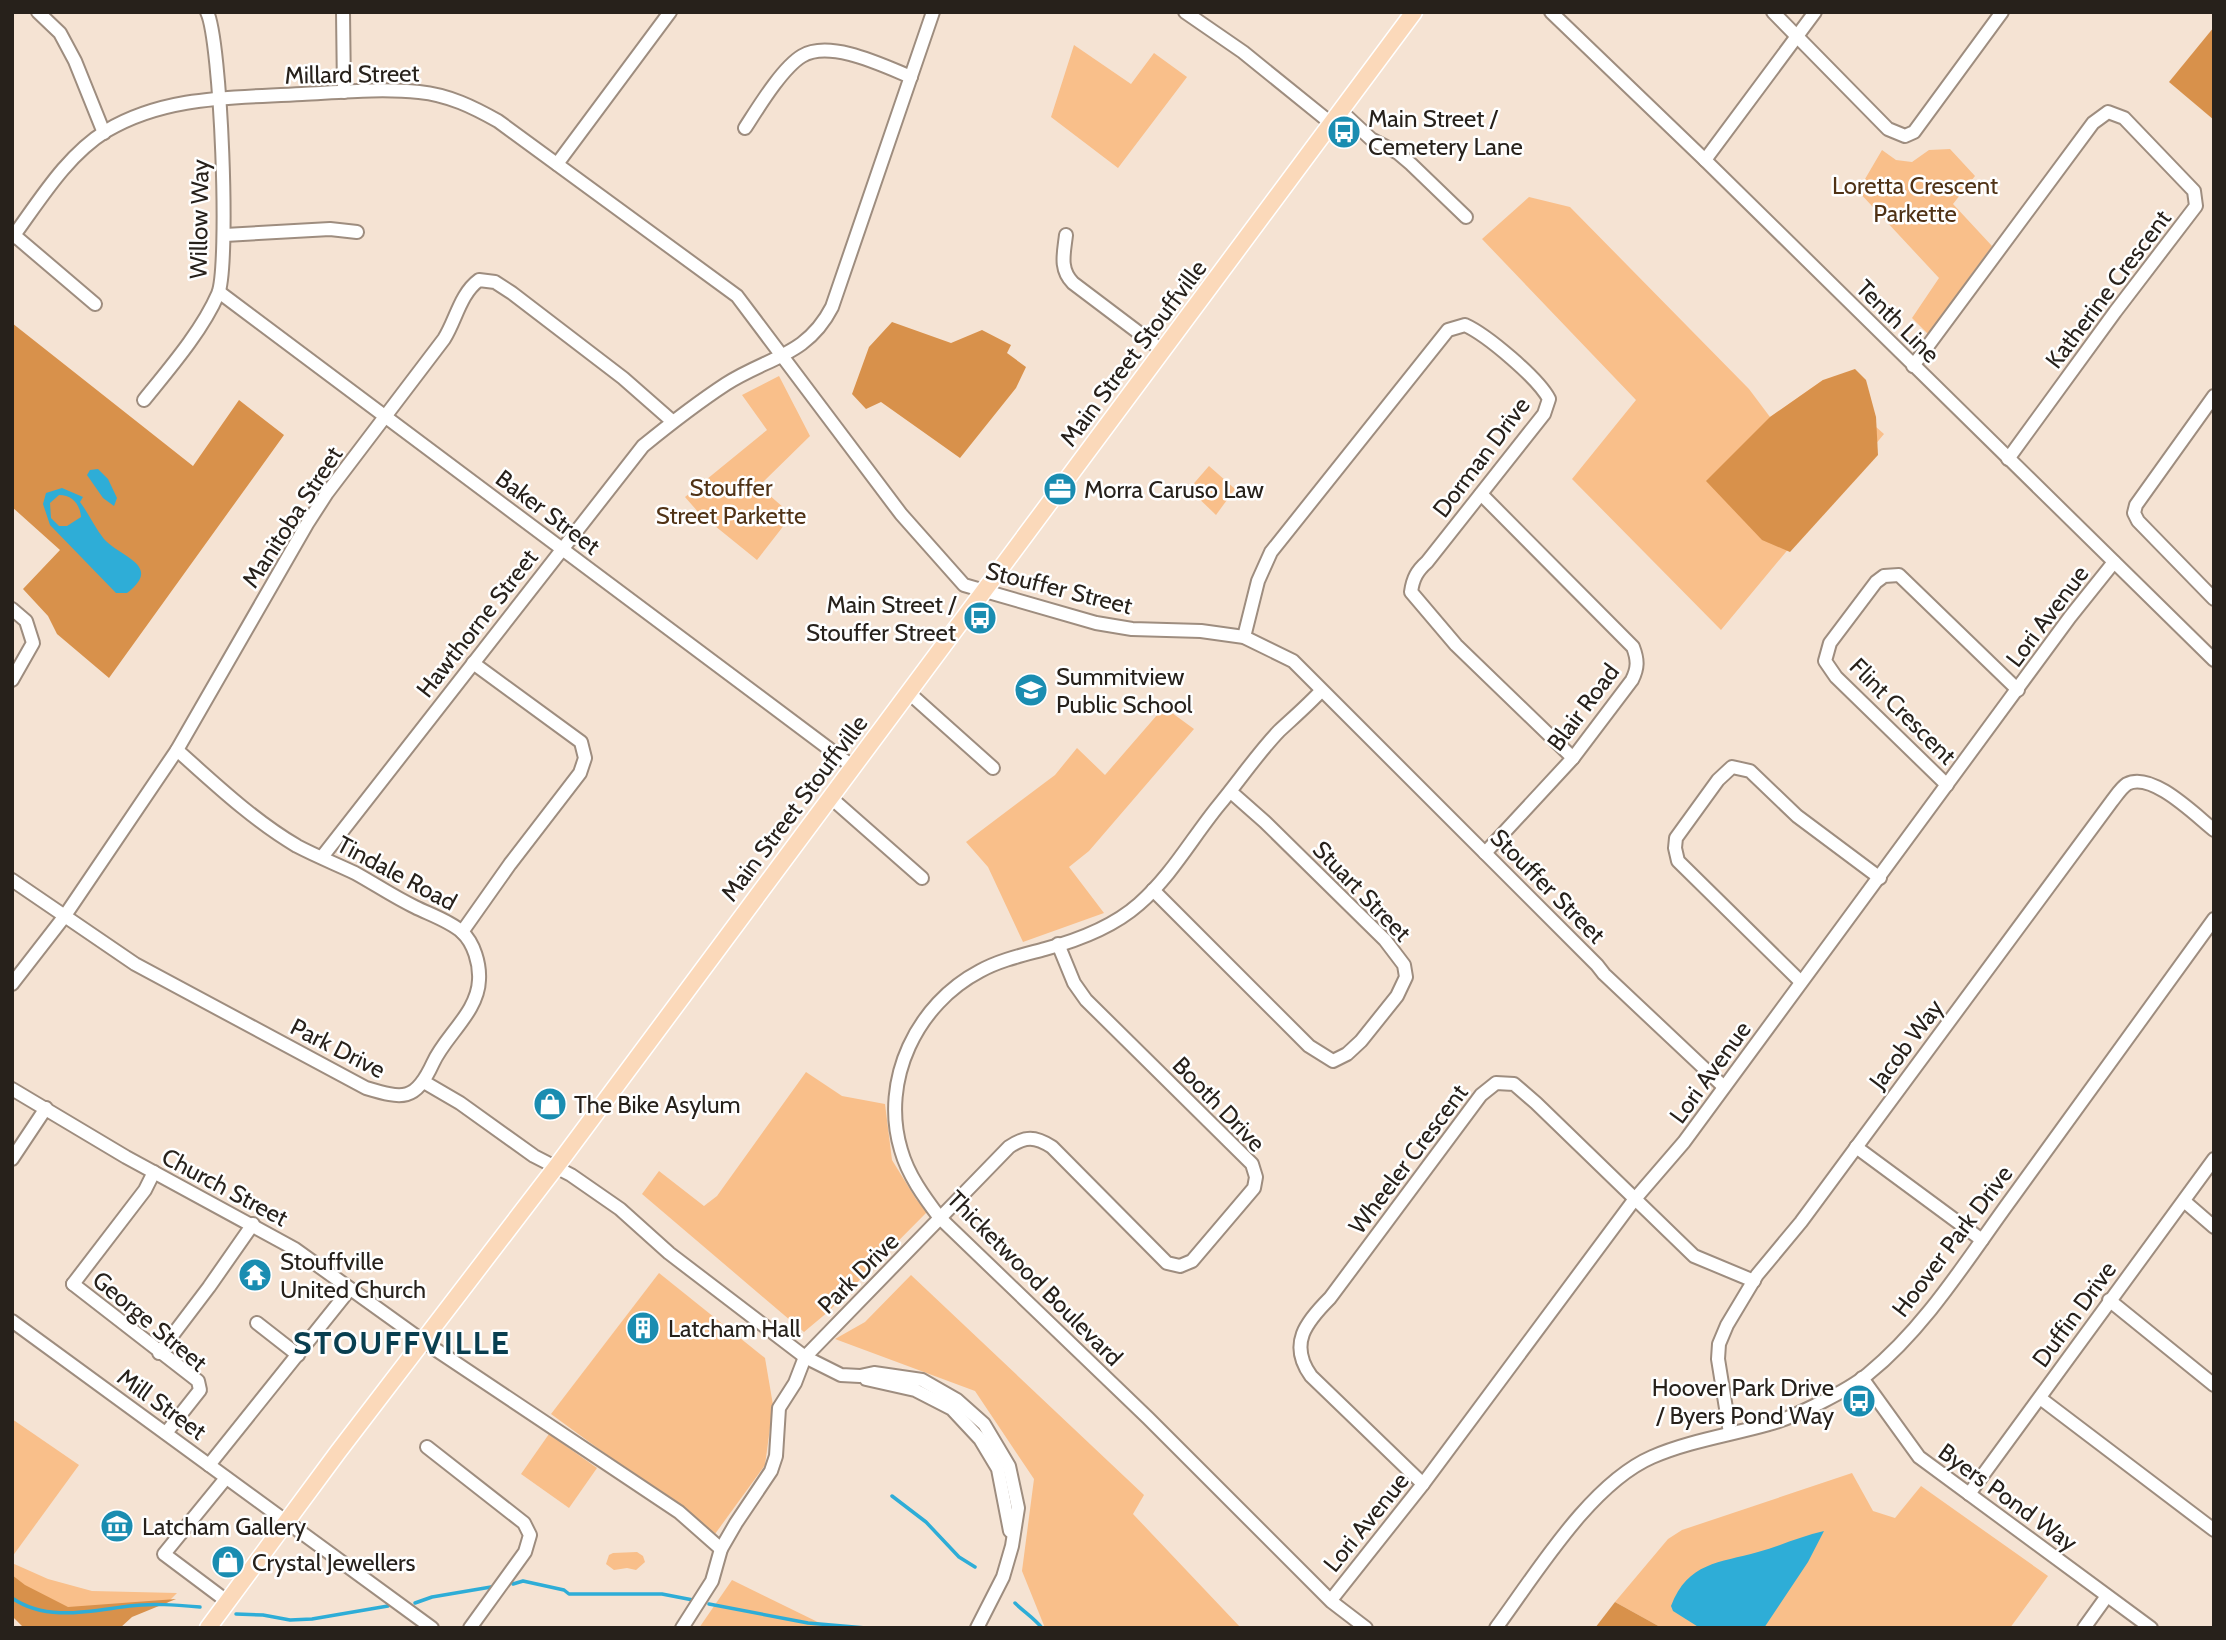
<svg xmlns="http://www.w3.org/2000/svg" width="2226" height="1640" viewBox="0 0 2226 1640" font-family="Cabin,sans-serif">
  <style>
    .green { fill: #f9bf8a }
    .forest { fill: #d8914b }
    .water { fill: #2eadd7; fill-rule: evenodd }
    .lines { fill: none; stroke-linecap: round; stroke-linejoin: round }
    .stream { stroke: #2eadd7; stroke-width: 3.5 }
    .minor-casing { stroke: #9e8d7f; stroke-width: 16 }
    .major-casing { stroke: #fff; stroke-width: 19 }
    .minor { stroke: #fff; stroke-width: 12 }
    .major { stroke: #fbd9ba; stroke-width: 16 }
    .labels { text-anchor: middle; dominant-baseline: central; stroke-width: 5; stroke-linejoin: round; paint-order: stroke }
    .street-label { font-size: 24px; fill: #27211b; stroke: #fff }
    .poi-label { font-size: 24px; fill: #27211b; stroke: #fff; text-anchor: start }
    .park-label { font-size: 24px; fill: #503215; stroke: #fff }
    .district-label { font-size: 32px; font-weight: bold; letter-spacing: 2px; fill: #093f50; stroke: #fff }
  </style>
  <rect width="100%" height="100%" fill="#f5e3d3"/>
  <!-- green -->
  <g class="green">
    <path d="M1074,45L1131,84L1154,53L1187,77L1118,168L1051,117Z"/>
    <path d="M1950,149L1975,176L1953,204L1992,246L1928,334L1912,318L1939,278L1858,191L1882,150L1896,160L1912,162L1929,150Z"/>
    <path d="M1529,197L1570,207L1749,389L1770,417L1823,380L1884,434L1721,630L1572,479L1636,400L1482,239Z"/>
    <path d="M779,376L810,436L759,486L792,515L757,560L699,513L685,497L767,430L742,395Z"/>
    <path d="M1209,466L1235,489L1216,515L1189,489Z"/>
    <path d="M1164,707L1194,729L1089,851L1069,867L1104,913L1023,942L988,867L966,842L1055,775L1077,748L1105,775Z"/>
    <path d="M806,1072L842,1096L885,1104L892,1160L916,1199L927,1212L829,1311L804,1332L642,1194L659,1171L704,1206L717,1196Z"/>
    <path d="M659,1273L765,1358L773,1405L765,1465L715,1534L551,1414Z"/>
    <path d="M911,1275L1144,1495L1133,1514L1241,1628H1045L1022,1571L1034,1479L975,1391L835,1339L865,1322Z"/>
    <path d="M12,1419L79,1465L12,1557Z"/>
    <path d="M549,1434L597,1468L569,1508L521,1474Z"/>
    <path d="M1852,1473L1873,1511L1895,1518L1921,1486L2048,1576L2010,1628H1662L1615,1602L1668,1539L1682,1530Z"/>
    <path d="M637,1552L643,1556L645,1562L636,1570L627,1568L614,1570L606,1564L609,1555L613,1553Z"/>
    <path d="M12,1563L48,1579L92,1591L177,1593L166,1604L78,1612L12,1597Z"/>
    <path d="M732,1580L830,1628H699Z"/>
  </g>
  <!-- forest -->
  <g class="forest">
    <path d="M2214,27V120L2169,82Z"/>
    <path d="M892,322L951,343L982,330L1011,345L1007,353L1026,367L1016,388L960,458L881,402L866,409L852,394L869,347Z"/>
    <path d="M12,323L193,466L239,400L284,435L109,678L57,634L48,616L23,589L60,550L12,507Z"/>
    <path d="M1855,369L1866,380L1876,417L1878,455L1790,552L1762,540L1706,481L1770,417L1823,380Z"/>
    <path d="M12,1575L25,1585L68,1607L176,1599L132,1617L120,1628H24L12,1616Z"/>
    <path d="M1615,1602L1662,1628H1595Z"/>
  </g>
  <!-- water -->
  <g class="water">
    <path d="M98,469L108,479L117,498L114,506L103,498L87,475L90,470Z"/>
    <path d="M62,488L83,497L80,502C89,514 95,528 104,539C121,558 163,565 127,593H116L50,525L43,504L46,493ZM59,495C72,495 80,504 81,517L67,526H59L51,518L50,503Z"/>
    <path d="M1824,1531L1808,1562L1764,1628H1700L1673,1611L1671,1606C1688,1562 1719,1563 1758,1552C1780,1546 1801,1536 1824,1531Z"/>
  </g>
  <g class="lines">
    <!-- stream -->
    <g class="stream">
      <path d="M892,1496L926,1522L959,1557L975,1567"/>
      <path d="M513,1584L523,1581L564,1590L569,1594H662L693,1600"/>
      <path d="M12,1598C47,1622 89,1611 129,1606C152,1603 176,1605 200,1607"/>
      <path d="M415,1603L432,1597L491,1587"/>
      <path d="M1015,1603C1024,1612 1034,1618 1042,1628"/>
      <path d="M709,1604L808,1623L866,1628"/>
      <path d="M236,1614L263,1615L290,1620L312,1619L388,1606"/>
    </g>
    <defs>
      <g id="minor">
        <path d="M38,12L60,33L75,61L104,133"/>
        <path d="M343,12L344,92"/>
        <path d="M1185,12L1243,52L1332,124"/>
        <path d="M1551,12L1705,160L2214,660"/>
        <path d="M1773,12L1888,129L1905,136L1914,132L2002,12"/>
        <path d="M1342,112L1371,139L1398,153L1411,164L1466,217"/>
        <path d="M745,128C758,108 782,68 802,56C830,39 884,66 911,77"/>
        <path d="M1705,160L1815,12"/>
        <path d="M557,164L670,12"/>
        <path d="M14,235L95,304"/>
        <path d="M225,235L330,229L357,232"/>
        <path d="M1066,235C1064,253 1059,269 1073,283L1163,351"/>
        <path d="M12,238C40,200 66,156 106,131C166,95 235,98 302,94C340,92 381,88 419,92C449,95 473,107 498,121L737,296L901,514L964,585L1096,623L1132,629L1201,631L1244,637L1293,661L1597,965L1604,974L1724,1087"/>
        <path d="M219,292L852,766"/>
        <path d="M1913,366L2093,123L2108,112L2124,118L2194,191L2196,206L2115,312L2008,459"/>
        <path d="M2214,396L2136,505L2134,513L2138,521L2214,599"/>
        <path d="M144,400C169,369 202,331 218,294C230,265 221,40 207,12"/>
        <path d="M1481,494L1633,647C1638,660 1638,668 1632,680L1573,758L1485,853"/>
        <path d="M12,609L26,621L33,643L12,680"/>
        <path d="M1244,637L1258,581L1271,552L1448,330L1465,325C1487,335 1538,378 1549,399L1544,414L1427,562C1417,571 1413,578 1411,592L1456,645L1573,758"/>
        <path d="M1321,691C1308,705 1293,718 1279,731C1257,754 1239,781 1219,805C1192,838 1172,875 1139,904C1113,927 1079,940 1045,949C1023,955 1000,960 980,971C917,1004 880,1080 901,1150C908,1175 924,1197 940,1218L1148,1418L1332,1602L1366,1628"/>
        <path d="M908,692L993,768"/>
        <path d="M1947,785L1836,677L1825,661L1830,643L1876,582L1884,576L1899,575L2018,690"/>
        <path d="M830,797L922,878"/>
        <path d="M322,857L643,446C670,424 697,403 726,384C768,357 807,356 832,307L933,12"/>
        <path d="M12,880L135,964L366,1088C403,1099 415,1102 433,1063C445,1036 478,1012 479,980C480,964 474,943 462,932C450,921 429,914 415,907C394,897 375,884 355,873C336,864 316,856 297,846C253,820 215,784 177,750"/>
        <path d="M1153,890L1309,1046L1333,1061L1347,1054L1361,1041L1397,996L1406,977L1404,965L1385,940L1265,822L1231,792"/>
        <path d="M462,932L510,864L580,773L585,758L581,742L473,663"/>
        <path d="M1801,982L1678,861L1675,848L1676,838L1718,780L1732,767L1750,771L1797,816L1880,878"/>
        <path d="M12,984L64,917L177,750L307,524L327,493L444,339C456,320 460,294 479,280L495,282L512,293L623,378L672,421"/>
        <path d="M424,1082L460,1103L534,1156L571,1175L620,1209L669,1253L805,1357L841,1375L860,1376L874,1373L922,1380L957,1400L984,1424L1009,1466L1018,1508L1012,1546L1003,1577L977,1628"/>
        <path d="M12,1089L126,1157L295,1249L423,1341L679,1512L721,1549"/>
        <path d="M1856,1147L1982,1240"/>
        <path d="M12,1159L46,1108"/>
        <path d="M2184,1201L2214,1227"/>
        <path d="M73,1284L198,1381L200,1390L166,1433"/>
        <path d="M73,1284L145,1190L154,1172"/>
        <path d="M2109,1300L2214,1385"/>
        <path d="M12,1321L432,1628"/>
        <path d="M257,1323L298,1355"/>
        <path d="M159,1353L209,1287L253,1224"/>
        <path d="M1862,1378L1919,1457L2151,1628"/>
        <path d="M866,1379L915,1390L952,1409L980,1439L998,1469L1010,1531"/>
        <path d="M2040,1398L2214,1530"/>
        <path d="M1730,1433L1718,1359L1719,1344L1727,1325L1757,1275L1801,1222L2112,801C2116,796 2121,788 2127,784C2152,771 2195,815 2214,830"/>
        <path d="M427,1447L524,1523L530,1535L525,1552L470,1628"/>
        <path d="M209,1465L350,1289"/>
        <path d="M226,1478L164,1554L228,1602"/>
        <path d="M1423,1484L1311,1376C1288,1344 1306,1322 1330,1298L1481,1095L1496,1083L1514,1084L1536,1103L1694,1256L1754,1281"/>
        <path d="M1969,1494L2214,1159"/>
        <path d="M1331,1600L1423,1484L1634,1200L1684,1142L2070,617L2114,562"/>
        <path d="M682,1628L712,1581L721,1549L736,1523L771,1471L776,1456L779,1408L795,1383L805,1357L1009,1147C1025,1136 1035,1136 1052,1147L1167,1263L1180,1266L1192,1261L1254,1188L1256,1177L1252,1164L1086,1000L1074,983L1058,944"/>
        <path d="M1496,1628C1536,1574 1590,1484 1652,1457C1689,1441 1730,1435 1769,1424C1793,1418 1849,1390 1868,1374C1926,1327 1968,1258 2012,1198C2079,1105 2146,1012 2214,919"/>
        <path d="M2084,1628L2107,1596"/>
      </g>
      <path id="major" d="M208,1628L338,1452L556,1167L1414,12"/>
    </defs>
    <!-- minor casing -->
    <use href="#minor" class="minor-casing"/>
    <!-- major casing -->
    <use href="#major" class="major-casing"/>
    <!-- minor -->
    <use href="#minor" class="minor"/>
    <!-- major -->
    <use href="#major" class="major"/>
  </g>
  <!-- icons -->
  <defs>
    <symbol id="bus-disc" viewBox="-11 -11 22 22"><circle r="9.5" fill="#1a8db1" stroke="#fff"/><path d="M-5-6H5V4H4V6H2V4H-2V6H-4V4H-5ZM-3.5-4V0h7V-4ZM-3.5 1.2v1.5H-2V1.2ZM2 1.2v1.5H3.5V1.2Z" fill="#fff"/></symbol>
    <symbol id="office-disc" viewBox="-11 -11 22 22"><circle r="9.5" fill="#1a8db1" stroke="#fff"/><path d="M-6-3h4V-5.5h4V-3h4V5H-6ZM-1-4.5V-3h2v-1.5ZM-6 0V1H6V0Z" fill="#fff"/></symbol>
    <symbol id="school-disc" viewBox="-11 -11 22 22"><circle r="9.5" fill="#1a8db1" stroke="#fff"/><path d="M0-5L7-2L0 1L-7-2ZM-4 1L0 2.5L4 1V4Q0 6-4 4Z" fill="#fff"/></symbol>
    <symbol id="shop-disc" viewBox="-11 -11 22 22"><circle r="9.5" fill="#1a8db1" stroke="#fff"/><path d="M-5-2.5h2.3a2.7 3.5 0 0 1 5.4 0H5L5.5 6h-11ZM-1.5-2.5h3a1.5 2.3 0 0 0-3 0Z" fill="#fff"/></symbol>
    <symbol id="temple-disc" viewBox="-11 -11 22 22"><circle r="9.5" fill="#1a8db1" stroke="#fff"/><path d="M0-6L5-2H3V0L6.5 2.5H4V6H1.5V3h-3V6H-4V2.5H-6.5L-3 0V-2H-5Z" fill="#fff"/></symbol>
    <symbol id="building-disc" viewBox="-11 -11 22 22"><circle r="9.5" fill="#1a8db1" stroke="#fff"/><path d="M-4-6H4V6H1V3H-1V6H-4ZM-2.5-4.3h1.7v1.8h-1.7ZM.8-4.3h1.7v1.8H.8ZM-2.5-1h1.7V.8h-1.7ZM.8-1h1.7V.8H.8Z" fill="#fff"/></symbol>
    <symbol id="museum-disc" viewBox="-11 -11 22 22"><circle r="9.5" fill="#1a8db1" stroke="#fff"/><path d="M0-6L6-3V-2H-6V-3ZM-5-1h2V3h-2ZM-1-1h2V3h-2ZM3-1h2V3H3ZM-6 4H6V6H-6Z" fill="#fff"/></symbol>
  </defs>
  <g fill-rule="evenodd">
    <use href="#bus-disc" x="1325" y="113" width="38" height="38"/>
    <use href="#office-disc" x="1041" y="470" width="38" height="38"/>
    <use href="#bus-disc" x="961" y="599" width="38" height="38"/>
    <use href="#school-disc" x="1012" y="671" width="38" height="38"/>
    <use href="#shop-disc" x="531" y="1085" width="38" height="38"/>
    <use href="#temple-disc" x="236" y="1256" width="38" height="38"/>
    <use href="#building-disc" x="624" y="1309" width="38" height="38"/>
    <use href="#bus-disc" x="1840" y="1382" width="38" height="38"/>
    <use href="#museum-disc" x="98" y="1507" width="38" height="38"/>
    <use href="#shop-disc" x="209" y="1543" width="38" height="38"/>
  </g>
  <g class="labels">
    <!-- street labels -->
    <g class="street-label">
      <text transform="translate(352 74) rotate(-1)">Millard Street</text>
      <text transform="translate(199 219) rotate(-89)">Willow Way</text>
      <text transform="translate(2108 289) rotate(-53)">Katherine Crescent</text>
      <text transform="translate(1898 321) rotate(45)">Tenth Line</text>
      <text transform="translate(1133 353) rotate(-53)">Main Street Stouffville</text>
      <text transform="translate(1481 457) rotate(-53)">Dorman Drive</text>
      <text transform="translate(548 512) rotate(37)">Baker Street</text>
      <text transform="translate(292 517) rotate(-57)">Manitoba Street</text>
      <text transform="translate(1059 588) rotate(14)">Stouffer Street</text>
      <text transform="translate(2047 616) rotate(-53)">Lori Avenue</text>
      <text transform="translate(477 623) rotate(-52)">Hawthorne Street</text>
      <text transform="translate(1583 707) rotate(-53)">Blair Road</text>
      <text transform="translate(1903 711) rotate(45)">Flint Crescent</text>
      <text transform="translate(794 808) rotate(-53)">Main Street Stouffville</text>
      <text transform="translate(397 873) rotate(28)">Tindale Road</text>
      <text transform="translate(1548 886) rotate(45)">Stouffer Street</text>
      <text transform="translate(1362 891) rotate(46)">Stuart Street</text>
      <text transform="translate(1906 1044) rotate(-53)">Jacob Way</text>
      <text transform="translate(338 1048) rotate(27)">Park Drive</text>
      <text transform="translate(1710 1072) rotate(-54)">Lori Avenue</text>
      <text transform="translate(1219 1104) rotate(46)">Booth Drive</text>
      <text transform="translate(1408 1159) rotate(-53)">Wheeler Crescent</text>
      <text transform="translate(225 1187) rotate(28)">Church Street</text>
      <text transform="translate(1952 1241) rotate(-53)">Hoover Park Drive</text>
      <text transform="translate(858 1273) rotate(-45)">Park Drive</text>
      <text transform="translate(1035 1278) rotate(45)">Thicketwood Boulevard</text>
      <text transform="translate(2074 1314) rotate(-54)">Duffin Drive</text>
      <text transform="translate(150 1321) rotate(40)">George Street</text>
      <text transform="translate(162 1404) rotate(36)">Mill Street</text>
      <text transform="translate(2008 1497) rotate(36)">Byers Pond Way</text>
      <text transform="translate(1366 1522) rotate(-51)">Lori Avenue</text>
    </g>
    <!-- poi labels -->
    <g class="poi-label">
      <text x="1368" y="118">Main Street /<tspan x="1368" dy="28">Cemetery Lane</tspan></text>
      <text x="1084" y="489">Morra Caruso Law</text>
      <text x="956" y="604" text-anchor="end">Main Street /<tspan x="956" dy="28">Stouffer Street</tspan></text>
      <text x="1056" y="676">Summitview<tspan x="1056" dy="28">Public School</tspan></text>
      <text x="574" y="1104">The Bike Asylum</text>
      <text x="280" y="1261">Stouffville<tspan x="280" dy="28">United Church</tspan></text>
      <text x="668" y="1328">Latcham Hall</text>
      <text x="1834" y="1387" text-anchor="end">Hoover Park Drive<tspan x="1834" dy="28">/ Byers Pond Way</tspan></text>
      <text x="142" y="1526">Latcham Gallery</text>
      <text x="252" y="1562">Crystal Jewellers</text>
    </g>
    <!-- park labels -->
    <g class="park-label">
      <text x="1915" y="185">Loretta Crescent<tspan x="1915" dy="28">Parkette</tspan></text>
      <text x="731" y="487">Stouffer<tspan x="731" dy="28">Street Parkette</tspan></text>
    </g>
    <!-- district labels -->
    <g class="district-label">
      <text x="402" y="1342">STOUFFVILLE</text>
    </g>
  </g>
  <!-- border -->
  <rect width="2226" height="1640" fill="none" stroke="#27211b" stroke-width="28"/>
</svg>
